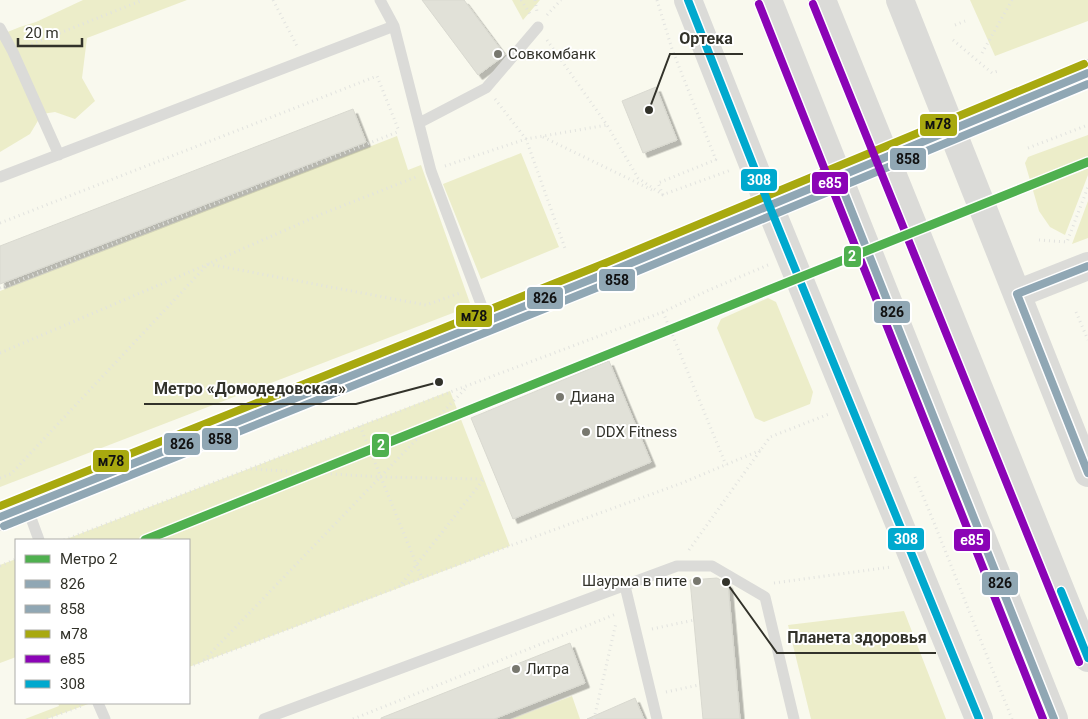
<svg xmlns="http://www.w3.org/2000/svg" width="1088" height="719" font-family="Roboto,sans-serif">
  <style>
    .green { fill: #ecedc9 }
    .building { fill: #e1e1d8; stroke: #d9d9d0; filter: url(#shadow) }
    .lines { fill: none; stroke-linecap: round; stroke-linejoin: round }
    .path { stroke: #e2e3df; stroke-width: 3; stroke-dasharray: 1 4; stroke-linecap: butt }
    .lane { stroke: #dbdbd8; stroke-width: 11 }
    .secondary { stroke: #dbdbd8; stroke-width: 28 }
    .primary { stroke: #dbdbd8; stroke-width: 28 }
    .bus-1-casing { stroke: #fff; stroke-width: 11 }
    .bus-2-casing { stroke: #fff; stroke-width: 11 }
    .bus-3-casing { stroke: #fff; stroke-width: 11 }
    .bus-4-casing { stroke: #fff; stroke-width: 11 }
    .bus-5-casing { stroke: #fff; stroke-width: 11 }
    .bus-1 { stroke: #90a7b4; stroke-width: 8 }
    .bus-2 { stroke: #90a7b4; stroke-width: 8 }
    .bus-3 { stroke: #a8a90f; stroke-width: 8 }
    .bus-4 { stroke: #8b04b6; stroke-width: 8 }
    .bus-5 { stroke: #00a9ce; stroke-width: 8 }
    .metro-1-casing { stroke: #fff; stroke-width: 12 }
    .metro-1 { stroke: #4fb04f; stroke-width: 9 }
    .poi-dot { fill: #78786f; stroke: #fff; stroke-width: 2 }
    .labels { text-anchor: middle; stroke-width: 4; stroke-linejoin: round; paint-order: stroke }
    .poi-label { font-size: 15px; fill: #32322a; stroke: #fff; text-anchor: start }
    .leader { fill: none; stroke: #32322a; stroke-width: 2 }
    .callout-dot { fill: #32322a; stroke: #fff; stroke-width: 2 }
    .callout-label { font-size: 16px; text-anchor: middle; font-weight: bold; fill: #32322a; stroke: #fff; stroke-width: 4; stroke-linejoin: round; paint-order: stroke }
    .line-badge { stroke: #fff; stroke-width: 2 }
    .badge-label { font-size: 14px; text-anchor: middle; font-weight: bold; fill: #fff }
    .pale-badge-label { font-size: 14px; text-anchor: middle; font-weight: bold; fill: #111 }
  </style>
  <defs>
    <filter id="shadow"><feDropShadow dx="4.5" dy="4.5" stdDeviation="0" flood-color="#0004"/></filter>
  </defs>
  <rect width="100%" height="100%" fill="#f9f9ee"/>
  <!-- green -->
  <path class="green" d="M83 0H187L87 38 82 78 95 101 75 119 55 112 42 114 30 134 0 152V35L20 27 36 22Z
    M512 0H540L523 20Z
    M970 0H1088V21L995 56Z
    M1088 135V175L1065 235 1050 227 1039 211 1025 163 1028 157 1036 154Z
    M397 136 408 170 421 165 471 306 0 487V291Z
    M521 153 559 247 481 279 443 184Z
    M1088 201V238L1072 244Z
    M768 298 776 302 813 392 810 404 764 422 755 418 717 328 721 319Z
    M450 391 510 546 189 667V540H64Z
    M16 559V657L0 663V565Z
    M904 611 946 719H811L788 625Z
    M572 696 580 719H512Z
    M58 703H91L47 719H25L59 706Z"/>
  <!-- building -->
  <path class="building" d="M422 0H464L505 55 478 75Z
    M656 87 677 140 643 153 622 101Z
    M353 109 366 142 0 284V246Z
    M609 361 651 462 513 519 471 418Z
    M717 578 728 584 740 719H703L690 580Z
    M570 643 585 683 494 719H381V718Z
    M635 698 644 719H587Z"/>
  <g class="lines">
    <!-- path -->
    <path class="path" d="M273 0 297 46
      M521 0 530 14
      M535 0 537 12
      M657 0 672 49 716 160
      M547 15 561 0
      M955 25 965 21
      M547 40 607 125 638 178 663 195
      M953 40 992 73 998 71
      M27 46 143 0
      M982 53 1012 0
      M495 99 526 139 566 251
      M543 137 654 191
      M1028 148 1088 125
      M445 166 526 139 607 125
      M662 195 731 170
      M663 195 658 183 720 158
      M0 223 377 76 399 131
      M1039 240 1067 242 1088 187
      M0 288 400 131
      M663 312 726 465
      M1076 312 1088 340
      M0 353 208 264 324 213 416 177
      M360 426 422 578
      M251 469 381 477 484 479 399 587
      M915 477 933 520 1012 719
      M0 478 11 474 208 264 426 305 460 293
      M64 540 360 426 663 312 709 290 768 265
      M689 550 770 437 829 414
      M0 566 16 559
      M774 583 891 567
      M652 629 694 620
      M204 660 467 387
      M189 667 422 578 682 483 761 450
      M666 692 699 685
      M47 719 84 705
      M353 719 616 614
      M594 719 616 623"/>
    <!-- lane -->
    <path class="lane" d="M380 0 394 26
      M0 28 13 52 59 155
      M419 123 486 88 538 27
      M0 177 394 26 431 171 487 320
      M27 507 39 540
      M625 586 657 719
      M98 703 105 719
      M264 719 677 566H712L765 597 794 719"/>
    <!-- secondary -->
    <path class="secondary" d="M688 0 769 205 979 719
      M900 0 1088 473
      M1017 294 1088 266
      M0 517 612 271 1088 73"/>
    <!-- primary -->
    <path class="primary" d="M768 0 1054 719
      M822 0 1088 658"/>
    <defs>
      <path id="bus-1" d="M838 177 1054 719
        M1088 266 1017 294 1088 473
        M0 517 612 271 1088 73"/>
      <path id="bus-2" d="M4 526 616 280 1088 84"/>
      <path id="bus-3" d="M0 506 608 262 1084 64"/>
      <path id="bus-4" d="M759 4 1043 719
        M813 4 1079 662"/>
      <path id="bus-5" d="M688 0 769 205 979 719
        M1061 591 1088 658"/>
    </defs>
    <!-- bus-1 casing -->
    <use href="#bus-1" class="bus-1-casing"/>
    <!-- bus-2 casing -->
    <use href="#bus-2" class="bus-2-casing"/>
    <!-- bus-3 casing -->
    <use href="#bus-3" class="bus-3-casing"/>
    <!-- bus-4 casing -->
    <use href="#bus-4" class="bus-4-casing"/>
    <!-- bus-5 casing -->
    <use href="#bus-5" class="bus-5-casing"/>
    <!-- bus-1 -->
    <use href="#bus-1" class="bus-1"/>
    <!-- bus-2 -->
    <use href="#bus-2" class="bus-2"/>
    <!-- bus-3 -->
    <use href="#bus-3" class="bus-3"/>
    <!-- bus-4 -->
    <use href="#bus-4" class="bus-4"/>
    <!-- bus-5 -->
    <use href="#bus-5" class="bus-5"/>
    <defs>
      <path id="metro-1" d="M145 540 1088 162"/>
    </defs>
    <!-- metro-1 casing -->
    <use href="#metro-1" class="metro-1-casing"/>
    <!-- metro-1 -->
    <use href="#metro-1" class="metro-1"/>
  </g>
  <!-- markers -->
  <g class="poi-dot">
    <circle cx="498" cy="54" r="5"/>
    <circle cx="560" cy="397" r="5"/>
    <circle cx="586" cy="432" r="5"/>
    <circle cx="697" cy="581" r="5"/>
    <circle cx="516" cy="669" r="5"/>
  </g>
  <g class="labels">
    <!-- poi labels -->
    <g class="poi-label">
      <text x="508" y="59">Совкомбанк</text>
      <text x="570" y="402">Диана</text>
      <text x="596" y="437">DDX Fitness</text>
      <text x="687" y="586" text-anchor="end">Шаурма в пите</text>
      <text x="526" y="674">Литра</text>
    </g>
  </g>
  <!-- callouts -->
  <path class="leader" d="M649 110L670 54H743M439 382L356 404H144M726 582L777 653H936"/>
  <g class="callout-dot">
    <circle cx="649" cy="110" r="5"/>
    <circle cx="439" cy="382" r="5"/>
    <circle cx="726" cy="582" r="5"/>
  </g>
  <g class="callout-label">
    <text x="706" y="44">Ортека</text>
    <text x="250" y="394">Метро «Домодедовская»</text>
    <text x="857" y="643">Планета здоровья</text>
  </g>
  <g class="line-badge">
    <rect x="919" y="113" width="39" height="24" rx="5" fill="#a8a90f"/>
    <rect x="889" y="147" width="38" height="24" rx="5" fill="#90a7b4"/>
    <rect x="740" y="168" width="38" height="24" rx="5" fill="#00a9ce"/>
    <rect x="811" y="171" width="38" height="24" rx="5" fill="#8b04b6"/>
    <rect x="843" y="245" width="19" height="23" rx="5" fill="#4fb04f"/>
    <rect x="598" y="268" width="38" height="24" rx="5" fill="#90a7b4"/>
    <rect x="526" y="286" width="38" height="24" rx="5" fill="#90a7b4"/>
    <rect x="873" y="300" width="38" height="24" rx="5" fill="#90a7b4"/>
    <rect x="455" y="304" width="38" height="24" rx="5" fill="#a8a90f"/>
    <rect x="201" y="427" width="38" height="24" rx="5" fill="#90a7b4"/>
    <rect x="163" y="432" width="38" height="24" rx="5" fill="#90a7b4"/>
    <rect x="371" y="433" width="19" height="25" rx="5" fill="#4fb04f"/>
    <rect x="92" y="449" width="38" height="24" rx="5" fill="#a8a90f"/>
    <rect x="887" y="527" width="38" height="24" rx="5" fill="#00a9ce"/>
    <rect x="953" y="528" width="38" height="24" rx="5" fill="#8b04b6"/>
    <rect x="981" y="571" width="38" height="25" rx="5" fill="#90a7b4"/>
  </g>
  <g class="badge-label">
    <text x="759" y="185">308</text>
    <text x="830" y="188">е85</text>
    <text x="852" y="261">2</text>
    <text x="381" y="450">2</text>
    <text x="906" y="544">308</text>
    <text x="972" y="545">е85</text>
  </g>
  <g class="pale-badge-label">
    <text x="938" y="129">м78</text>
    <text x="908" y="164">858</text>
    <text x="617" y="285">858</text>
    <text x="545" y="303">826</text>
    <text x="892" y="317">826</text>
    <text x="474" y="321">м78</text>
    <text x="220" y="444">858</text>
    <text x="182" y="449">826</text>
    <text x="111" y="466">м78</text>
    <text x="1000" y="588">826</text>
  </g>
  <!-- legend -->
  <rect x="15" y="539" width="175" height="165" fill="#ffffff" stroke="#adadaa"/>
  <rect x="25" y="555" width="25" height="8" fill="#4fb04f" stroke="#adadaa"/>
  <text x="60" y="564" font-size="15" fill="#32322a">Метро 2</text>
  <rect x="25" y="580" width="25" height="8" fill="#90a7b4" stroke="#adadaa"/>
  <text x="60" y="589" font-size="15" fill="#32322a">826</text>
  <rect x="25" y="605" width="25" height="8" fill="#90a7b4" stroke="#adadaa"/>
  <text x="60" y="614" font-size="15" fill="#32322a">858</text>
  <rect x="25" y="630" width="25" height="8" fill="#a8a90f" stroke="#adadaa"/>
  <text x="60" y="639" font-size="15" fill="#32322a">м78</text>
  <rect x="25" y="655" width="25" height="8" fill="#8b04b6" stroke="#adadaa"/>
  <text x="60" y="664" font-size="15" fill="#32322a">е85</text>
  <rect x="25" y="680" width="25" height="8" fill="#00a9ce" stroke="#adadaa"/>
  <text x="60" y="689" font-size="15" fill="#32322a">308</text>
  <!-- scale -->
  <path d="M18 38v8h64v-8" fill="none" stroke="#32322a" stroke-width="2.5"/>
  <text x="25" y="38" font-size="15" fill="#32322a" stroke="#ffffff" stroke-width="4" paint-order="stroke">20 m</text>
</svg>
